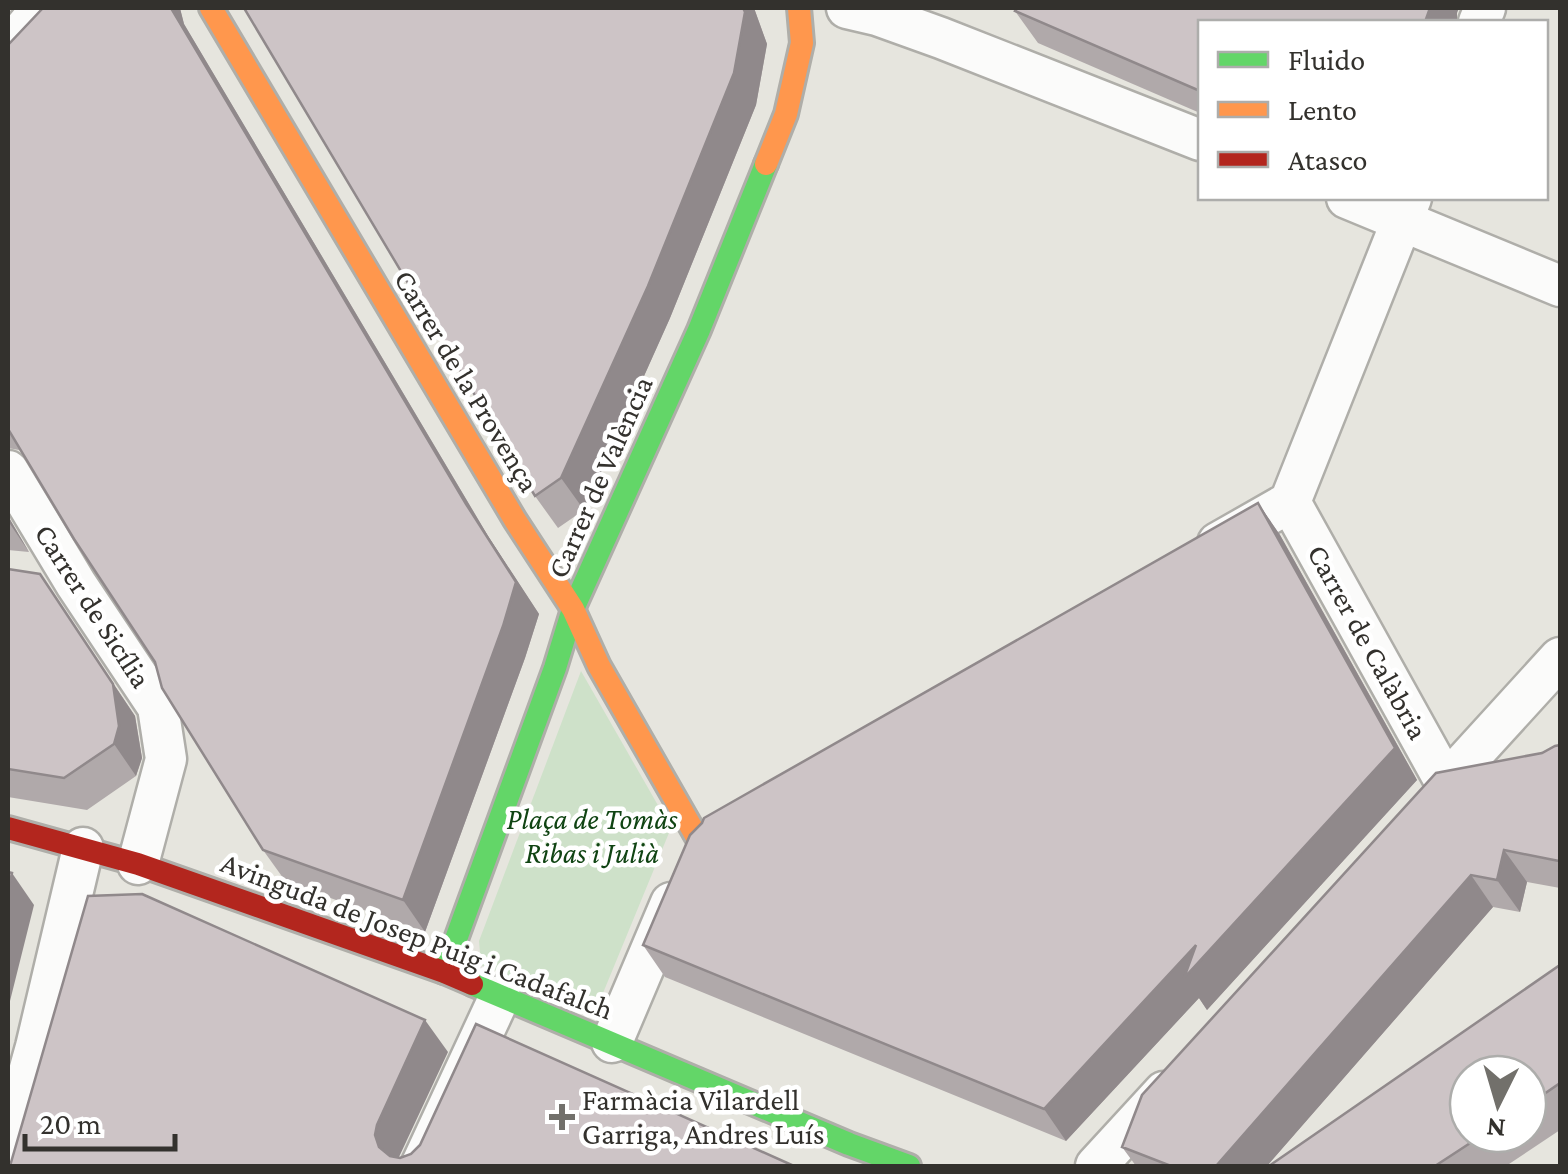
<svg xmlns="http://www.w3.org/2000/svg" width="1568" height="1174" font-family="'Crimson Pro',serif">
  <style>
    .green { fill: #cee1c9 }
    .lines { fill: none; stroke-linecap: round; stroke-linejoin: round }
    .street-casing { stroke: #afaea9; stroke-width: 45 }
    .fast-casing { stroke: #afaea9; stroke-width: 28 }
    .slow-casing { stroke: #afaea9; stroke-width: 28 }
    .jam-casing { stroke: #afaea9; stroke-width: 28 }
    .street { stroke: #fbfbfa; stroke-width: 40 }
    .fast { stroke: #63d668; stroke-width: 22 }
    .slow { stroke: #ff974d; stroke-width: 22 }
    .jam { stroke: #b3261e; stroke-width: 22 }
    .wall { fill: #b0a9aa; fill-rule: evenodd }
    .shaded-wall { fill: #90898b }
    .building { fill: #cdc4c6; stroke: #90898b; stroke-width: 2.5 }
    .poi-dot { fill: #72706b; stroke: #fff; stroke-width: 4 }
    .labels { text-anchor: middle; stroke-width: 9; stroke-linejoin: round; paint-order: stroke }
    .street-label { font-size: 30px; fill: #33312d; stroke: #fff }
    .park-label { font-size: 30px; font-style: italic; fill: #104413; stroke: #fff }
    .poi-label { font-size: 30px; fill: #33312d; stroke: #fff; text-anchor: start }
  </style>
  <rect width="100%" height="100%" fill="#e6e5de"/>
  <!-- green -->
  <path class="green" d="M581 671 671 828 596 1010 481 965 479 941Z"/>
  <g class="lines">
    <defs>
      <path id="street" d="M847 8 877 15 941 38 1200 140
        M1479 22 1485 8
        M8 49 42 8
        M1347 198 1560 286
        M8 471 76 584 158 707 166 759 138 864
        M1290 502 1446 783 1560 658
        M1290 502 1411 198
        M1218 543 1290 502
        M612 1042 671 903
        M8 1147 36 1047 83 848
        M421 1166 500 996
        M1096 1166 1164 1092"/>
      <path id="fast" d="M444 972 555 668 573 609 699 330 766 164
        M472 984 849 1144 909 1166"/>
      <path id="slow" d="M211 8 515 520 573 609 599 666 698 839
        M766 164 786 114 802 43 799 8"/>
      <path id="jam" d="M8 828 138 864 444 972 472 984"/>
    </defs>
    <!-- street casing -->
    <use href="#street" class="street-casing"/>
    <!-- fast casing -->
    <use href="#fast" class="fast-casing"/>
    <!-- slow casing -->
    <use href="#slow" class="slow-casing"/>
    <!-- jam casing -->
    <use href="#jam" class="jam-casing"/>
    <!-- street -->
    <use href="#street" class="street"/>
    <!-- fast -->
    <use href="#fast" class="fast"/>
    <!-- slow -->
    <use href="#slow" class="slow"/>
    <!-- jam -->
    <use href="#jam" class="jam"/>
  </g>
  <!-- wall -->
  <path class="wall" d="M244 8H754L767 44 756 105 670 318 584 510 558 528 535 496Z
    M180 9 184 24 488 536 539 614 525 658 425 932 286 882 263 850 155 662 21 452 19 450 8 448V45Z
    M1015 11 1457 13V22H1200V113L1038 43Z
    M1258 503 1280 535 1417 780 1207 1010 1199 998 1066 1141 665 977 643 945Z
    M8 516 29 552 8 550Z
    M8 569 40 574 135 716 142 758 136 776 87 810 8 797Z
    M1560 745V888L1527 882 1520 912 1493 907 1267 1166H1136L1122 1147 1542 753Z
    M1560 965V1130L1506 1166H1269ZM1528 1074V1134H1468Z"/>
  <!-- shaded-wall -->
  <path class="shaded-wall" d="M171 8H180L184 24 488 536 539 614 525 658 425 932 403 900 466 504Z
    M743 8H754L767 44 756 105 670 318 584 510 561 478Z
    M1430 8H1459L1457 13V22H1425Z
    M1258 503 1280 535 1417 780 1207 1010 1199 998 1066 1141 1044 1109Z
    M8 516 29 552 8 521Z
    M40 574 135 716 142 758 136 776 114 744Z
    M1504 850 1527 882 1520 912 1497 880Z
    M12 873 34 905 8 1009V890Z
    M1471 875 1493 907 1267 1166H1216Z
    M425 1020 448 1052 399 1157 397 1166 379 1147 375 1135 377 1125Z"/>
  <!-- building -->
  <path class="building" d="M43 8H171L466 504 516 582 503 626 403 900 263 850 162 688 155 662 74 539 8 429V45Z
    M244 8H743L745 12 734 73 648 286 561 478 535 496Z
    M1017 8H1430L1425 22H1200V91L1015 11Z
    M1258 503 1395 748 1184 978 1196 945 1044 1109 643 945 690 835 702 823 704 818Z
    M8 569 40 574 113 684 119 726 114 744 64 778 8 769Z
    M1560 745V857L1559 861 1504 850 1497 880 1471 875 1216 1166H1171L1122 1147 1142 1095 1436 773 1542 753 1555 746Z
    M8 872 12 873 8 890Z
    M142 894 425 1020 377 1125 375 1135 379 1147 390 1156 400 1158 411 1154 420 1145 476 1024 794 1166H10L88 896Z
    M1560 965V1083L1528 1105V1074H1468V1134H1484L1435 1166H1269Z"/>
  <!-- markers -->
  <path class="poi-dot" d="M557 1102h10v10h10v10h-10v10h-10v-10h-10v-10h10z"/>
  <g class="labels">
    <!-- street labels -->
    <g class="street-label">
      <text transform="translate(467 381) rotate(59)" y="10">Carrer de la Provença</text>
      <text transform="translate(600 477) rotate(-66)" y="10">Carrer de València</text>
      <text transform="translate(93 606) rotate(57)" y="10">Carrer de Sicília</text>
      <text transform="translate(1368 642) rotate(61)" y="10">Carrer de Calàbria</text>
      <text transform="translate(417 936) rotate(21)" y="10">Avinguda de Josep Puig i Cadafalch</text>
    </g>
    <!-- park labels -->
    <g class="park-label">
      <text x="592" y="829">Plaça de Tomàs<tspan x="592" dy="34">Ribas i Julià</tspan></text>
    </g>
    <!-- poi labels -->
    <g class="poi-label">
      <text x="582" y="1110">Farmàcia Vilardell<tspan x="582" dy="34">Garriga, Andres Luís</tspan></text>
    </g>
  </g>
  <!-- border -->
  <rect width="1568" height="1174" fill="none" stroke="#33312d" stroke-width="20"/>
  <!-- legend -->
  <rect x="1198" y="20" width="350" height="180" fill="#ffffff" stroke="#adadab" stroke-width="2.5"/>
  <rect x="1218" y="52" width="50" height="15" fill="#63d668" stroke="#adadab" stroke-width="2.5"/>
  <text x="1288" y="70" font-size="30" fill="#33312d">Fluido</text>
  <rect x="1218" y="102" width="50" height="15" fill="#ff974d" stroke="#adadab" stroke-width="2.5"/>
  <text x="1288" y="120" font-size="30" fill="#33312d">Lento</text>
  <rect x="1218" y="152" width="50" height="15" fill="#b3261e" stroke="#adadab" stroke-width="2.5"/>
  <text x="1288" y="170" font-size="30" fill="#33312d">Atasco</text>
  <!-- north arrow -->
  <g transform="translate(1498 1104) rotate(185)"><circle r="48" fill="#ffffff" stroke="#adadab" stroke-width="2.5"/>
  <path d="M0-8L18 38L0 25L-18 38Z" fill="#72706b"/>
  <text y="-15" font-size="28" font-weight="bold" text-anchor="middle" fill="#33312d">N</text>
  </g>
  <!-- scale -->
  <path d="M25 1134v15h150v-15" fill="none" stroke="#33312d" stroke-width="5"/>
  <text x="40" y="1134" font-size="30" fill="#33312d" stroke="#ffffff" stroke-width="8" paint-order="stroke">20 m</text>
</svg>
